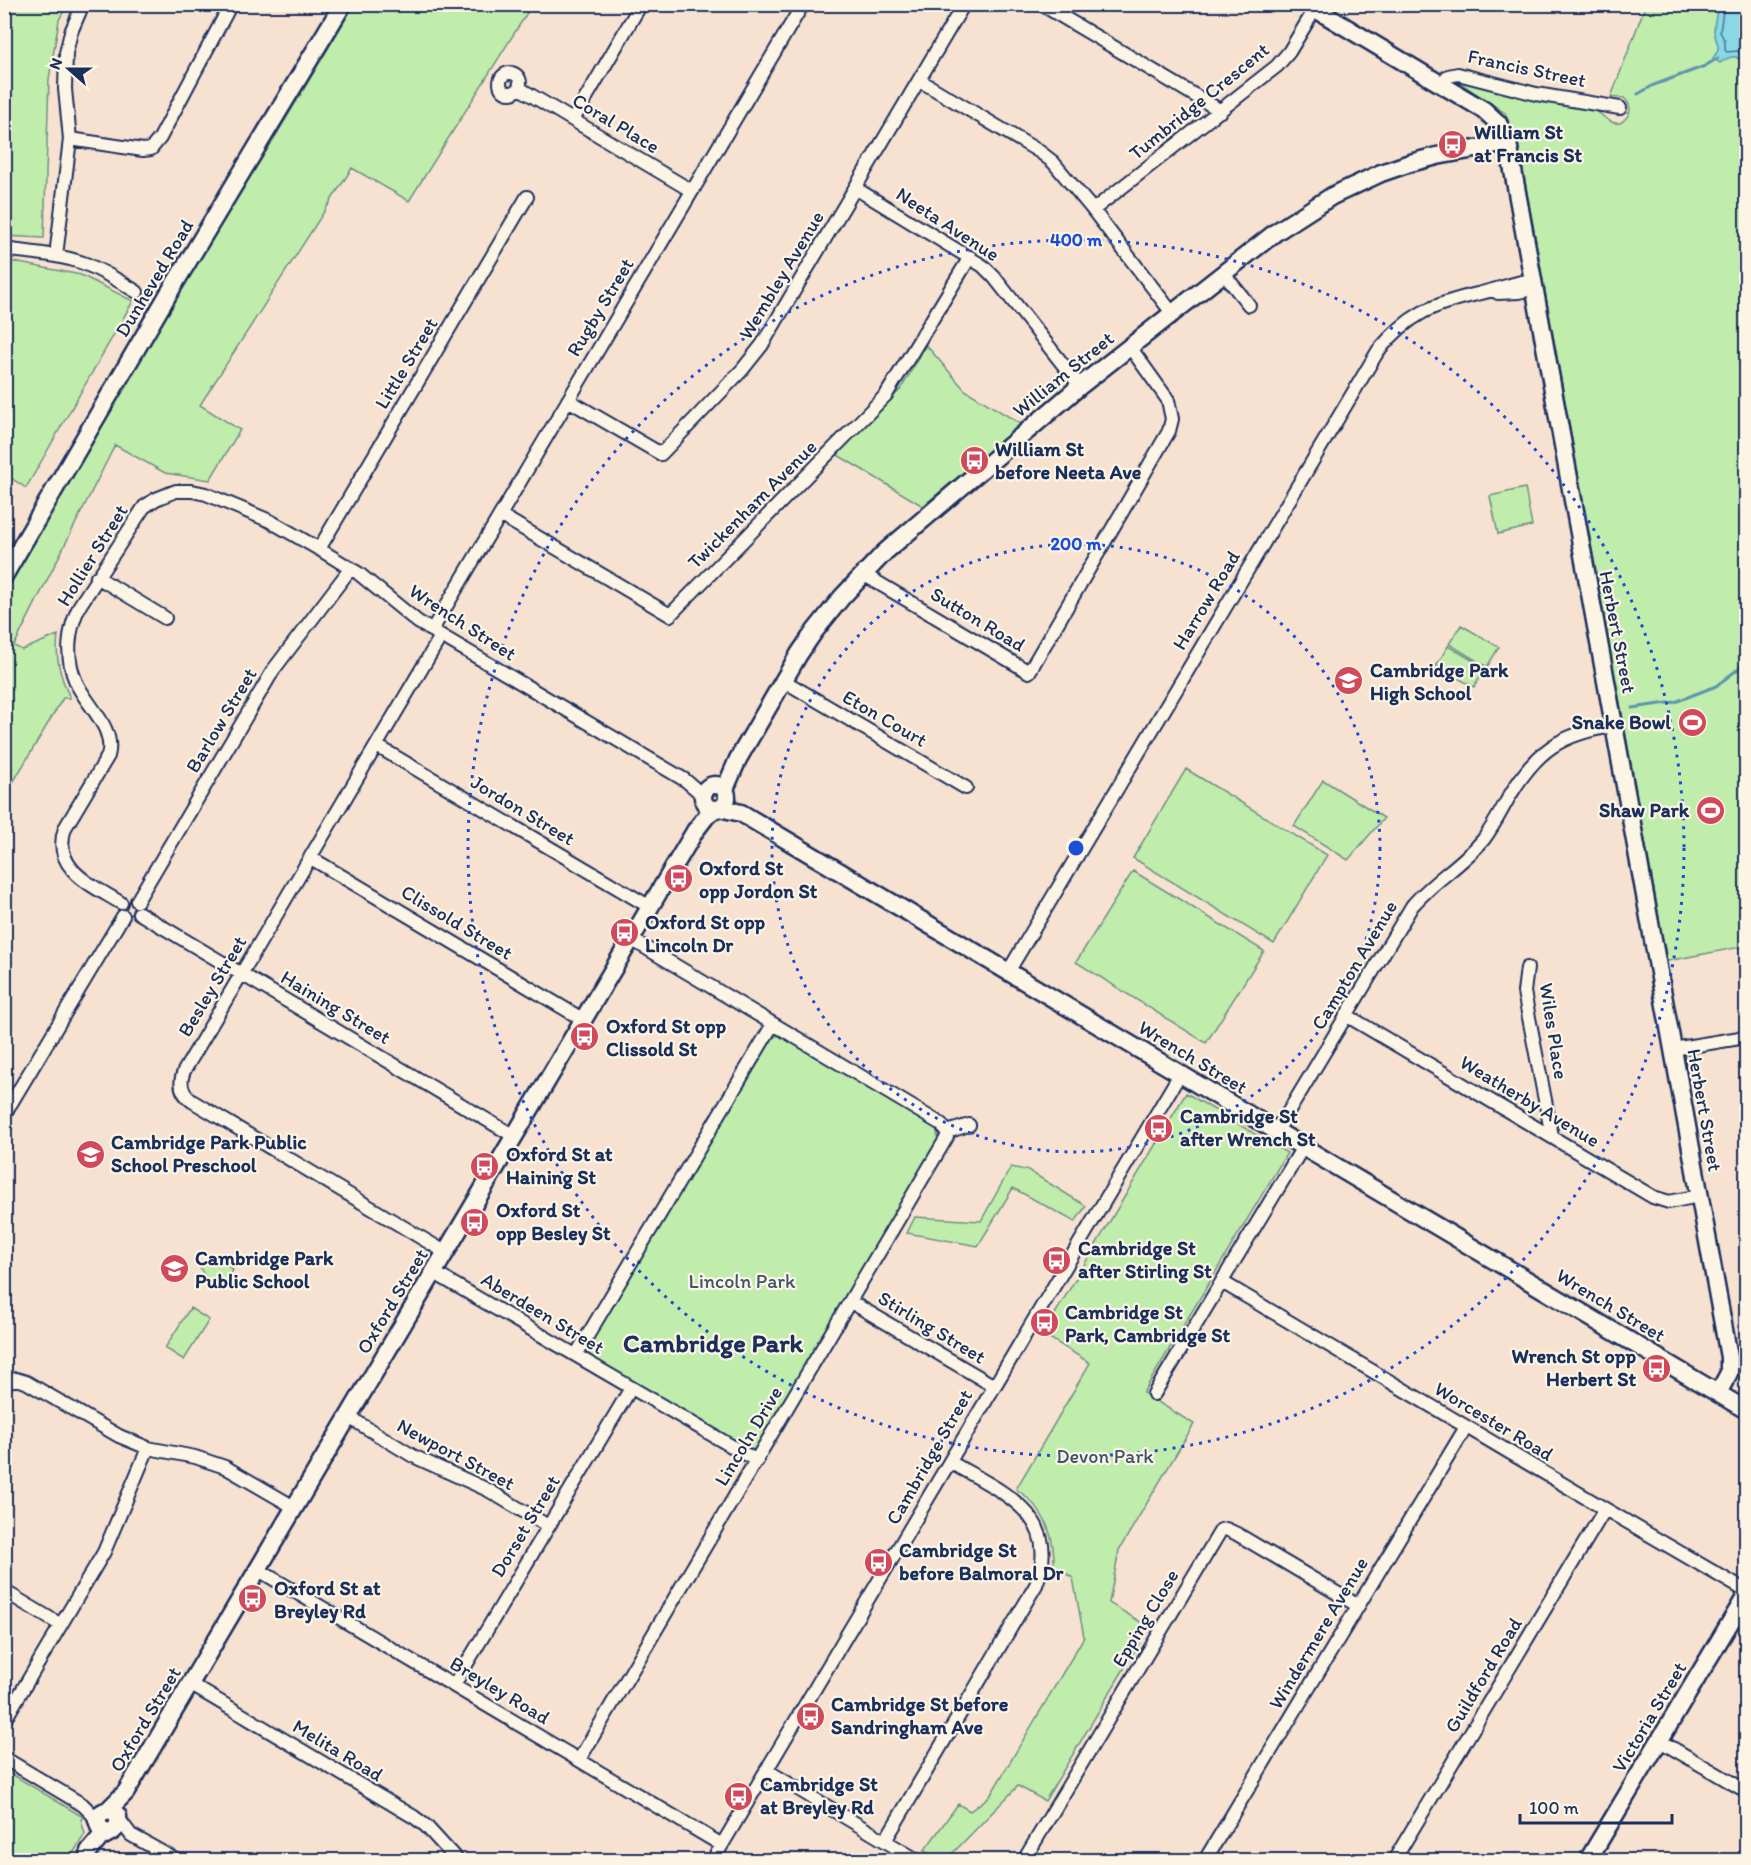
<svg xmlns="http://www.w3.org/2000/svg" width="1751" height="1865" font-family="Itim,sans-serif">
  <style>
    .green { fill: #c0edab; stroke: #6e8e84; stroke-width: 1.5 }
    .water { fill: #89d9e4; stroke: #5d95ae; stroke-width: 1.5 }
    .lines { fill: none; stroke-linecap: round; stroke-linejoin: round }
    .shore { stroke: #477394; stroke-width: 1.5 }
    .stream { stroke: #5d95ae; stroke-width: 3 }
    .street-casing { stroke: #1b2f5e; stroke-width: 16 }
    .secondary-casing { stroke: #1b2f5e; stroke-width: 21 }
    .street { stroke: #fcf5e5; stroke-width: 12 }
    .secondary { stroke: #fcf5e5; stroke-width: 16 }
    .ring { fill: none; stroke: #1d4ed8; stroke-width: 3; stroke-dasharray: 3 6 }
    .labels { text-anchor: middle; stroke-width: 4.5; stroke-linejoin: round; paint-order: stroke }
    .street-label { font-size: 20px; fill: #1b2f5e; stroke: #fcf5e5 }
    .poi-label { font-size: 20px; font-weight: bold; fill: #1b2f5e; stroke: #fcf5e5; text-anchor: start }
    .park-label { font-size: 20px; fill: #3c556d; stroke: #fcf5e5 }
    .district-label { font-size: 26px; font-weight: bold; fill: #1b2f5e; stroke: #fcf5e5 }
    .centre { fill: #1d4ed8; stroke: #fcf5e5; stroke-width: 3 }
    .ring-label { font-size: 18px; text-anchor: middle; font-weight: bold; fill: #1d4ed8; stroke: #fcf5e5; stroke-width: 4.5; stroke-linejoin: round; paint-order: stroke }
  </style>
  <rect width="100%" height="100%" fill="#f7e2d1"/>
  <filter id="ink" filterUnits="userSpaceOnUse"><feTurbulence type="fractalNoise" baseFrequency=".0167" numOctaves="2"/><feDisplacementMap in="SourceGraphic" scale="12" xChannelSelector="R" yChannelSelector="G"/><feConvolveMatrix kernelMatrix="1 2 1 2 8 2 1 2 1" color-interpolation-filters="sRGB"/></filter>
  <g filter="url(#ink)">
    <!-- green -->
    <path class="green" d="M4 5H67L59 20 49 79 44 238 5 236Z
      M354 5H532L409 201 352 168 200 405 240 430 210 480 165 473 115 445 14 646 22 650 58 635C55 658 60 676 70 698H63L5 796V593L156 329 275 137Z
      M1644 5H1746V946L1667 961 1518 143 1505 113 1456 80 1457 79C1485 88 1513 96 1542 101 1557 104 1573 104 1588 107 1601 110 1606 125 1620 123 1630 117 1634 107 1624 98L1611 97 1644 9Z
      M4 260 81 275 133 301 26 488 5 474Z
      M926 345 965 390 1021 424 923 506 836 454 901 389Z
      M1525 488 1532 526 1498 534 1490 496Z
      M1461 625 1499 647 1487 667 1449 644Z
      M1448 646 1486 668 1474 687 1436 666Z
      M1186 769 1327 855 1274 944 1133 858Z
      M1323 780 1384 818 1348 860 1294 826Z
      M1133 871 1264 951 1206 1043 1076 962Z
      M780 1035 933 1126 937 1130 938 1141 757 1448 752 1452 594 1359C589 1355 587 1352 589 1345L771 1039 776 1036Z
      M1186 1093 1287 1153 1143 1393 1194 1424 1119 1550 1109 1603 1149 1627 1045 1801 1018 1786 946 1860H941L924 1851 958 1804 970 1811 990 1796 1084 1637 1073 1578 1054 1566C1055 1534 1043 1507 1016 1489L1090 1363 1043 1334Z
      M1011 1167 1025 1170 1026 1169 1086 1206 1075 1222 1013 1188 978 1246 907 1233 915 1217 981 1221Z
      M215 1257 233 1270 225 1286C211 1285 205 1279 200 1267L202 1263Z
      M190 1308 209 1320 184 1360 165 1348Z
      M5 1770 83 1817 81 1820 85 1834 69 1860H5Z"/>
    <!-- water -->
    <path class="water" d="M1718 5H1746V69C1739 56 1735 52 1720 63L1713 58C1724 44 1714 43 1714 30 1714 22 1717 13 1718 5Z"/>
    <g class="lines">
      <!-- shore -->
      <path class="shore" d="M1724 4 1720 32 1725 41V50L1727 52 1737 51 1746 56"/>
      <!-- stream -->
      <path class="stream" d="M1638 94 1654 85 1705 66 1718 58
        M1632 708 1675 702 1716 686 1746 663"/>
      <defs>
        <path id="street" d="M1041 4 1221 111
          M500 83a10 10 0 1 1 20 0a10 10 0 1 1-20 0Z
          M919 80 1040 152 1053 162 1093 210 1173 314
          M1442 84 1448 76 1458 74 1536 94 1620 108
          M519 88 692 191
          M573 120 641 4
          M70 139 143 150 151 149 160 138 231 4
          M855 188 983 266 994 277 1080 386
          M1093 210 1277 66 1289 52 1315 9
          M4 249C31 253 58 254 83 263 102 270 119 281 137 292
          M56 256 70 139 65 89 66 53 71 32 83 4
          M1224 274 1249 305
          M1498 293 1519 292 1533 289
          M568 400 661 454 742 370 762 345 964 4
          M500 515 670 615 886 395 970 257
          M319 549 527 197
          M863 574 1029 672 1169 431 1172 419 1168 400 1130 347
          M97 577 165 618
          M432 630 803 4
          M441 636 184 1071C179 1083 181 1093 192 1101L445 1252
          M784 681 966 788
          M377 746 650 907
          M311 858 582 1019
          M137 901 274 669 351 568
          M121 903C92 885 51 869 65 828L108 756C116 728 86 705 76 682 65 657 68 629 80 605L144 507 156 499 176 491H192L206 494 270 521 319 549 358 573 418 622 685 780 698 791 703 799
          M139 913 514 1136
          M1527 968 1524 992 1552 1136
          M1008 972 1378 351C1409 314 1431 305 1477 294 1496 290 1513 283 1532 280
          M1346 1015 1653 1197 1669 1202 1699 1196
          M1673 1049 1746 1037
          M4 1115 123 916
          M1277 1131 1412 906C1433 881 1462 865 1483 840 1493 827 1501 811 1509 797 1536 751 1561 733 1614 726
          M947 1132 969 1125
          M433 1272 757 1461
          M1222 1282 1605 1509 1746 1591
          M851 1302 994 1386
          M576 1355 773 1024
          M4 1383 16 1379 26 1382 119 1436 148 1448 195 1457 225 1467 294 1507
          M1154 1394 1303 1147
          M347 1416 413 1456 488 1490 548 1526
          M257 1569 722 1845
          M4 1591 61 1625
          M190 1684 414 1817 426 1826 457 1860
          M454 1685 631 1388
          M4 1721 104 1552 148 1448
          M1660 1741 1746 1791
          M4 1758 83 1805 93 1815 98 1824
          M579 1760 947 1137V1132L941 1124 631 939
          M766 1770 917 1860
          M119 1819 131 1835 176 1860
          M885 1841 1036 1585C1064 1514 999 1491 950 1462
          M713 1860 1180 1074
          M1024 1860 1221 1530 1226 1529 1237 1534 1357 1605
          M1205 1860 1466 1427
          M1394 1860 1605 1509"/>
        <path id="secondary" d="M1307 4 1484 110 1498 123 1508 143 1729 1357V1373L1718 1393
          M4 576 169 293 343 4
          M703 797a12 12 0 1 1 24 0a12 12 0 1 1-24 0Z
          M725 789 738 759 799 654 814 632 842 597 885 552 1080 386 1276 232 1332 196 1381 173 1410 163 1437 156 1508 143
          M720 808 741 813 1746 1410
          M108 1810 126 1792 695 831 708 814 716 809
          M89 1851 100 1838 113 1831 118 1826V1816C113 1809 106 1809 100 1814L97 1820 100 1829 109 1832
          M1588 1860 1746 1596"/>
      </defs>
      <!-- street casing -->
      <use href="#street" class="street-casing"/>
      <!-- secondary casing -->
      <use href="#secondary" class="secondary-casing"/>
      <!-- street -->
      <use href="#street" class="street"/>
      <!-- secondary -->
      <use href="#secondary" class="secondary"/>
    </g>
  </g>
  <!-- distance rings -->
  <g class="ring">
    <circle cx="1076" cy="848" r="304"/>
    <circle cx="1076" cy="848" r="608"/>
  </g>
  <!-- icons -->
  <defs>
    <symbol id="bus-disc" viewBox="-11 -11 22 22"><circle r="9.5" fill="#d1495b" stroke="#fcf5e5"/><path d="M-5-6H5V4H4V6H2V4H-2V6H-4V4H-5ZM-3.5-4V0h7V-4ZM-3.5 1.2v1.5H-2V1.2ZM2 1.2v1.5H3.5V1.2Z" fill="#fff"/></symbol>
    <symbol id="school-disc" viewBox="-11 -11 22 22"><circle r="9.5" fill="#d1495b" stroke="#fcf5e5"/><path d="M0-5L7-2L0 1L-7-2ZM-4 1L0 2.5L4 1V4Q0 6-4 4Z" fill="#fff"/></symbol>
    <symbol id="stadium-disc" viewBox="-11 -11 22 22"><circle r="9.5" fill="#d1495b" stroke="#fcf5e5"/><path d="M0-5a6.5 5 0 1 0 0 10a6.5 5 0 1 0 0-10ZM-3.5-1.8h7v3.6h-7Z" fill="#fff"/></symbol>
  </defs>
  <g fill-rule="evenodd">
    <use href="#bus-disc" x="1436" y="128" width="33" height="33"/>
    <use href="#bus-disc" x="958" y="444" width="33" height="33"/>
    <use href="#school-disc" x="1332" y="664" width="33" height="33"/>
    <use href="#stadium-disc" x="1676" y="706" width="33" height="33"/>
    <use href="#stadium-disc" x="1694" y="794" width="33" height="33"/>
    <use href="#bus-disc" x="662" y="862" width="33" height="33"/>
    <use href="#bus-disc" x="608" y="916" width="33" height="33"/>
    <use href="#bus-disc" x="568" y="1020" width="33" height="33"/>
    <use href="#bus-disc" x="1142" y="1112" width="33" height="33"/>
    <use href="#school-disc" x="74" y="1138" width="33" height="33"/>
    <use href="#bus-disc" x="468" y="1150" width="33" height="33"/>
    <use href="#bus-disc" x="458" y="1206" width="33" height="33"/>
    <use href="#bus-disc" x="1040" y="1244" width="33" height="33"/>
    <use href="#school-disc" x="158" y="1252" width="33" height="33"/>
    <use href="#bus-disc" x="1028" y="1306" width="33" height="33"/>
    <use href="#bus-disc" x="1640" y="1352" width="33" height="33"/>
    <use href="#bus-disc" x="862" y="1546" width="33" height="33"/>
    <use href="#bus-disc" x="236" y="1582" width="33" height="33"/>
    <use href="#bus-disc" x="794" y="1700" width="33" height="33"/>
    <use href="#bus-disc" x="722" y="1780" width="33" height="33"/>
  </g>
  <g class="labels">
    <!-- street labels -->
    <g class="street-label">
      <text transform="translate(1527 68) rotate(12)" y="7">Francis Street</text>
      <text transform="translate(1199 101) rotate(-39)" y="7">Tumbridge Crescent</text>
      <text transform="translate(616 123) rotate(31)" y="7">Coral Place</text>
      <text transform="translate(948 224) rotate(33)" y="7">Neeta Avenue</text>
      <text transform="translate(781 275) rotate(-59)" y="7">Wembley Avenue</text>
      <text transform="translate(154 278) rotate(-59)" y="7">Dunheved Road</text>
      <text transform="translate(600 307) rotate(-59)" y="7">Rugby Street</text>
      <text transform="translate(406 363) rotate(-59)" y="7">Little Street</text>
      <text transform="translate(1063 374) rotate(-39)" y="7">William Street</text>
      <text transform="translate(752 504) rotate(-45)" y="7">Twickenham Avenue</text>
      <text transform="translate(92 555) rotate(-58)" y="7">Hollier Street</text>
      <text transform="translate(1206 600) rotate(-59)" y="7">Harrow Road</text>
      <text transform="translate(978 619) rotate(31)" y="7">Sutton Road</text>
      <text transform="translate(463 622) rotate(33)" y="7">Wrench Street</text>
      <text transform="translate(1618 632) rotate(79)" y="7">Herbert Street</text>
      <text transform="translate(885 718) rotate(30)" y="7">Eton Court</text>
      <text transform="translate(221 720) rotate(-59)" y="7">Barlow Street</text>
      <text transform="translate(523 810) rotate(31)" y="7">Jordon Street</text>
      <text transform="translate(457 922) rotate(31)" y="7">Clissold Street</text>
      <text transform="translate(1354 965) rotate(-59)" y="7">Campton Avenue</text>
      <text transform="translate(212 986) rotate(-59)" y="7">Besley Street</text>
      <text transform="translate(336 1007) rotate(31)" y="7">Haining Street</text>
      <text transform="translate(1554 1031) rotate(81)" y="7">Wiles Place</text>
      <text transform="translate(1193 1057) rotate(31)" y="7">Wrench Street</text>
      <text transform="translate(1530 1101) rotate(31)" y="7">Weatherby Avenue</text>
      <text transform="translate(1705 1110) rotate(80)" y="7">Herbert Street</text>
      <text transform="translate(392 1301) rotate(-59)" y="7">Oxford Street</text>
      <text transform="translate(1611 1305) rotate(31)" y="7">Wrench Street</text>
      <text transform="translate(543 1313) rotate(31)" y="7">Aberdeen Street</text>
      <text transform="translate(932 1327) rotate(31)" y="7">Stirling Street</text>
      <text transform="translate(1494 1421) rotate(31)" y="7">Worcester Road</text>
      <text transform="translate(748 1436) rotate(-59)" y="7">Lincoln Drive</text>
      <text transform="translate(456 1454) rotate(28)" y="7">Newport Street</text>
      <text transform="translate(929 1457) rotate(-60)" y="7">Cambridge Street</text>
      <text transform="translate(525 1526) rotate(-59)" y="7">Dorset Street</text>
      <text transform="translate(1145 1618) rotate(-59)" y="7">Epping Close</text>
      <text transform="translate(1318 1633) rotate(-59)" y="7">Windermere Avenue</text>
      <text transform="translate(1483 1675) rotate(-59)" y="7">Guildford Road</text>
      <text transform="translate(500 1690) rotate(31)" y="7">Breyley Road</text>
      <text transform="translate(1649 1717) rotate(-59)" y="7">Victoria Street</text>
      <text transform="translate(145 1719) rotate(-59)" y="7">Oxford Street</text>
      <text transform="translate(338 1750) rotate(31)" y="7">Melita Road</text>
    </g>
    <!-- poi labels -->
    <g class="poi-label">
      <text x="1474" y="139">William St<tspan x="1474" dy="23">at Francis St</tspan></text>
      <text x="995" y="456">William St<tspan x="995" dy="23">before Neeta Ave</tspan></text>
      <text x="1370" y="677">Cambridge Park<tspan x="1370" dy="23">High School</tspan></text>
      <text x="1671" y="729" text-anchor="end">Snake Bowl</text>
      <text x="1689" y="817" text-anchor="end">Shaw Park</text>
      <text x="699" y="875">Oxford St<tspan x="699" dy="23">opp Jordon St</tspan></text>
      <text x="645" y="929">Oxford St opp<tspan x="645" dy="23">Lincoln Dr</tspan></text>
      <text x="606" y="1033">Oxford St opp<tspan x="606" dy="23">Clissold St</tspan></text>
      <text x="1180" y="1123">Cambridge St<tspan x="1180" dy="23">after Wrench St</tspan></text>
      <text x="111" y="1149">Cambridge Park Public<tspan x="111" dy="23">School Preschool</tspan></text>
      <text x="506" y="1161">Oxford St at<tspan x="506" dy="23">Haining St</tspan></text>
      <text x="496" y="1217">Oxford St<tspan x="496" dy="23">opp Besley St</tspan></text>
      <text x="1078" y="1255">Cambridge St<tspan x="1078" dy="23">after Stirling St</tspan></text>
      <text x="195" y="1265">Cambridge Park<tspan x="195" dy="23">Public School</tspan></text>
      <text x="1065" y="1319">Cambridge St<tspan x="1065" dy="23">Park, Cambridge St</tspan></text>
      <text x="1636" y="1363" text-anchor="end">Wrench St opp<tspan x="1636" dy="23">Herbert St</tspan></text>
      <text x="899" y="1557">Cambridge St<tspan x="899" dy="23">before Balmoral Dr</tspan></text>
      <text x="274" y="1595">Oxford St at<tspan x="274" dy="23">Breyley Rd</tspan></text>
      <text x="831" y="1711">Cambridge St before<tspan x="831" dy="23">Sandringham Ave</tspan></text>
      <text x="760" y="1791">Cambridge St<tspan x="760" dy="23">at Breyley Rd</tspan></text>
    </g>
    <!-- park labels -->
    <g class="park-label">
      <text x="742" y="1288">Lincoln Park</text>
      <text x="1105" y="1463">Devon Park</text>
    </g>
    <!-- district labels -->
    <g class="district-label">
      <text x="713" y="1352">Cambridge Park</text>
    </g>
  </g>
  <circle cx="1076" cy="848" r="9" class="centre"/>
  <g class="ring-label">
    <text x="1076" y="246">400 m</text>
    <text x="1076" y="550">200 m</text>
  </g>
  <!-- margin -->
  <rect width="1751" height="1865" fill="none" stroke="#fcf5e5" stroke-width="24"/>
  <rect x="12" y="12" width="1727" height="1841" fill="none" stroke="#1b2f5e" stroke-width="2" filter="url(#ink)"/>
  <!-- north arrow -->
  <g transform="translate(69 69) rotate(291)" stroke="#fcf5e5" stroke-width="4.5" paint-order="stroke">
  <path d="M0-4.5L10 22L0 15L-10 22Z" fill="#1b2f5e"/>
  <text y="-9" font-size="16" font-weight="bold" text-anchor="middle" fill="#1b2f5e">N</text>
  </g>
  <!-- scale -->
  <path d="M1520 1814v9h152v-9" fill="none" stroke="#1b2f5e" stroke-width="3"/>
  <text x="1529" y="1814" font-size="18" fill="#1b2f5e" stroke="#fcf5e5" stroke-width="4.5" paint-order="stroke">100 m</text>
</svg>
